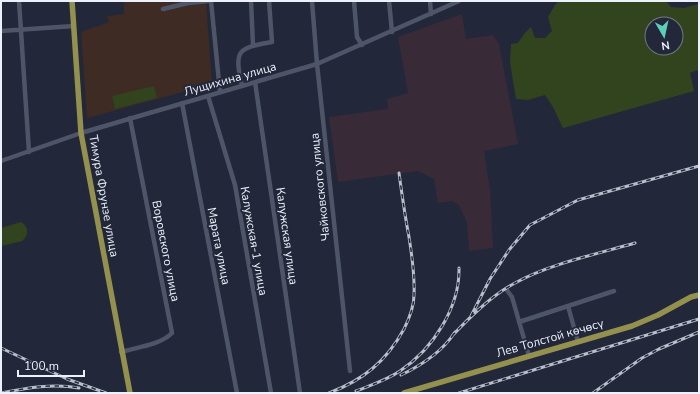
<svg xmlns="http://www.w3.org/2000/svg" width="700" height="394" font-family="'Nunito Sans',sans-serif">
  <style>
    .industrial { fill: #392a37 }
    .education { fill: #3d2b24 }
    .green { fill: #31441d; fill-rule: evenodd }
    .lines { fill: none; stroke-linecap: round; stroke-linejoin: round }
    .minor { stroke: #4e5568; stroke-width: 4.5 }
    .major { stroke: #94904e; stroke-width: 5.5 }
    .rail-casing { stroke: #b9becb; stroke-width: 3 }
    .rail { stroke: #222839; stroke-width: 1.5; stroke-dasharray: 4.5; stroke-linecap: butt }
    .labels { text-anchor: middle; stroke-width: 4; stroke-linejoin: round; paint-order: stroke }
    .street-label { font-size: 12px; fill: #edf1fd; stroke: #222839 }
  </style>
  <rect width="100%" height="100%" fill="#222839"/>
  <!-- industrial -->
  <path class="industrial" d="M462 14 466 39 493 35 499 44 518 144 484 151 490 189 493 248 469 251 467 223 459 205 452 201 438 203 434 179 418 171 338 182 329 117 388 109 387 99 408 93 398 37Z"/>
  <!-- education -->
  <path class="education" d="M124 1H206L212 84 87 118 81 32 109 22 107 16 124 14Z"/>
  <!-- green -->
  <path class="green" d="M559 1H666L671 7 684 8 698 4 699 73 697 70 690 73 694 91 563 128 553 107 545 95 528 100 516 99 510 62 511 44 518 43 524 34 531 27 535 38H545L552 31 548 17 555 5ZM652 24H676V48H652Z
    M154 86 157 98 115 109 112 96Z
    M21 222C29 227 29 235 22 241L1 246V228Z"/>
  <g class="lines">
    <!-- minor -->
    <path class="minor" d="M19 1 29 152
      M211 1 220 92
      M251 1 253 45
      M312 1 317 64 350 371
      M354 1 357 37 362 45
      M389 1 392 32
      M430 1 431 14
      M163 9 188 3 208 1
      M1 31 74 26
      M255 82 300 393
      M242 86C234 50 237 48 272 42L269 1
      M208 96 235 185 271 393
      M182 103 237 393
      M1 161 81 133 317 64 459 1
      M506 289 512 297 529 356
      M568 306 578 342
      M519 322 614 291
      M121 352C138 347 160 345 172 333L130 118"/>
    <!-- major -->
    <path class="major" d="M72 1 81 133 130 393
      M404 393 632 326 658 315 691 297 699 295"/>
    <defs>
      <path id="rail" d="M471 316 490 279 509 250 530 225 578 200 699 166
        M452 336C470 317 491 296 515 283 549 264 597 254 635 243
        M1 348 67 379 106 393
        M401 375C422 365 443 351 455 332
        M356 391C371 385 387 380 400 371 433 349 460 307 459 268
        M1 393C27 388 53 383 79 388
        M329 393C363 380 386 362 404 329 409 319 414 307 414 295 415 275 412 256 409 237 405 216 402 195 399 173
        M459 393 699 319
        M593 393 642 358 659 349 699 332"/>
    </defs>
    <!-- rail casing -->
    <use href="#rail" class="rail-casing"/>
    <!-- rail -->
    <use href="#rail" class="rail"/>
  </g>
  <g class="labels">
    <!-- street labels -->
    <g class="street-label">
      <text transform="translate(230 79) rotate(-16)" y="4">Лущихина улица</text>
      <text transform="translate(320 187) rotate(-96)" y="4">Чайковского улица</text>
      <text transform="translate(104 196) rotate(80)" y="4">Тимура Фрунзе улица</text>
      <text transform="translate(287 236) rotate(82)" y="4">Калужская улица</text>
      <text transform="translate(254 241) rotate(80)" y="4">Калужская-1 улица</text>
      <text transform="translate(219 246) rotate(79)" y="4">Марата улица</text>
      <text transform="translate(166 251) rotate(79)" y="4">Воровского улица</text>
      <text transform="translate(550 338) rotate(-16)" y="4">Лев Толстой көчөсү</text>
    </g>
  </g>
  <!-- border -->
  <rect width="700" height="394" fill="none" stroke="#edf1fd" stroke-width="4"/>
  <!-- north arrow -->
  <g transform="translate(664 36) rotate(171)"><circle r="19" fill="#222839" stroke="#737887"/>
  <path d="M0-3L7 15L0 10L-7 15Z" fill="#5dceb8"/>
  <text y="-6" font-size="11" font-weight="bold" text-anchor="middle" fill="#edf1fd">N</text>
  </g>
  <!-- scale -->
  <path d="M18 370v6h66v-6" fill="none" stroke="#edf1fd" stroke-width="2"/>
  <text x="24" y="370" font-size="12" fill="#edf1fd" stroke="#222839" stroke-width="3" paint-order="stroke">100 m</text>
</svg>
